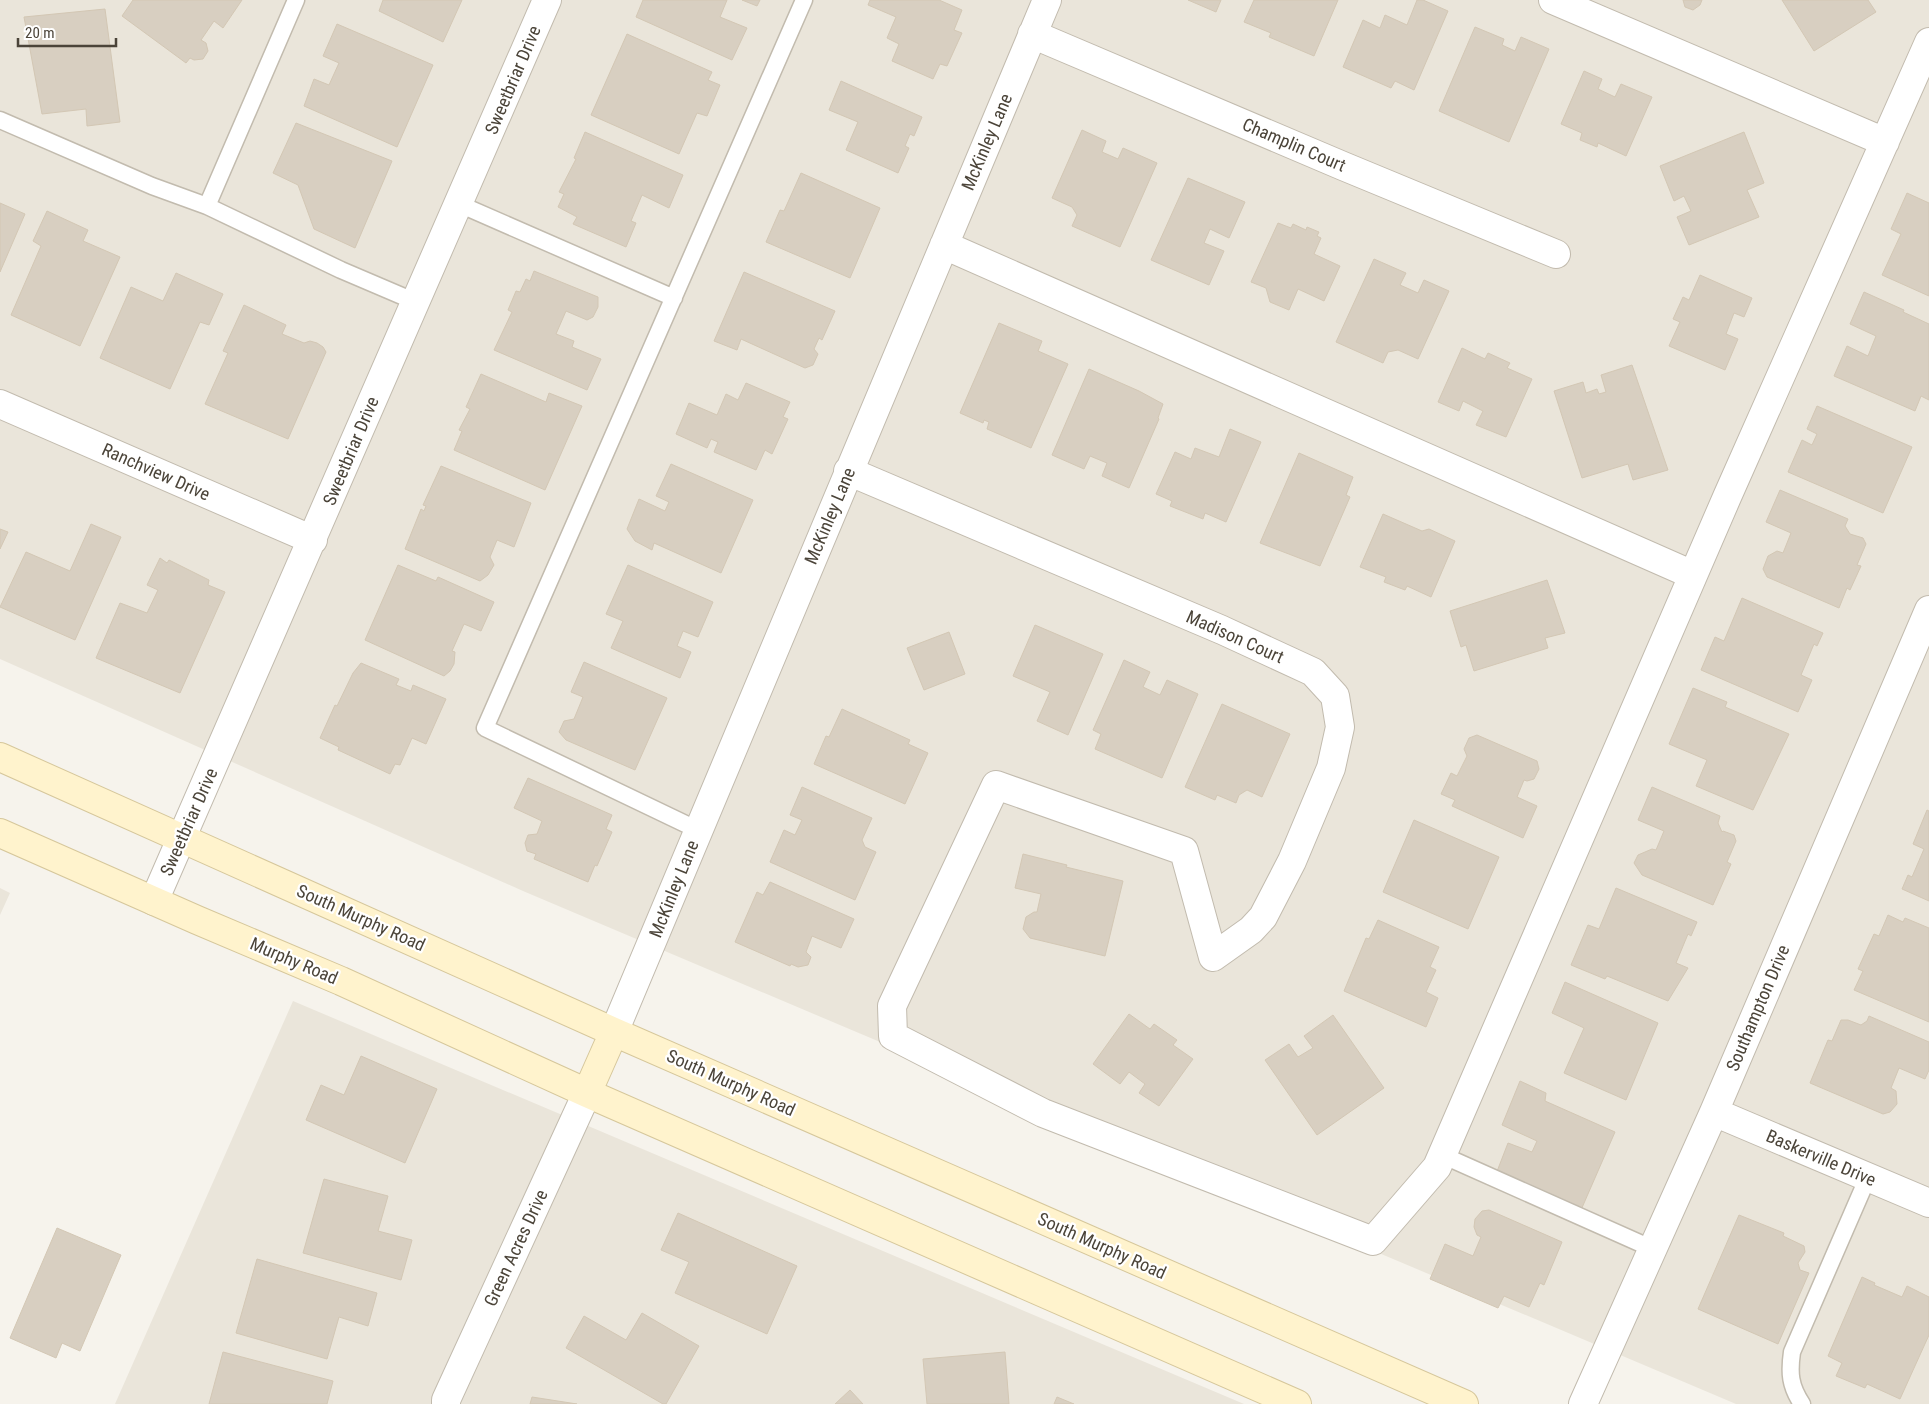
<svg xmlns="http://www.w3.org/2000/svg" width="1929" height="1404" font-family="'Roboto Condensed',sans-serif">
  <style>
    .residential { fill: #eae5da }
    .building { fill: #d8cfc1; stroke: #d3c7b4 }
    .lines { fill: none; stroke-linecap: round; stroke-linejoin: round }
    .service-casing { stroke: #c2bbae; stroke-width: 19 }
    .minor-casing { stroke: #c2bbae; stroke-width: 30 }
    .secondary-casing { stroke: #d6c79b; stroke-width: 30 }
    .service { stroke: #fff; stroke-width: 16 }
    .minor { stroke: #fff; stroke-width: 28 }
    .secondary { stroke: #fff3cd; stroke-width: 28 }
    .labels { text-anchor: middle; stroke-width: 4.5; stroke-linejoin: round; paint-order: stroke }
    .street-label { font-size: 18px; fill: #4b4439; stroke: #fff }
  </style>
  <rect width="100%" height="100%" fill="#f6f3ec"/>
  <!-- residential -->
  <path class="residential" d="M0 0H1929V1404H1736L523 891 0 659Z
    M0 888 10 893 0 915Z
    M293 1001 1244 1404H115Z"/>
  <!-- building -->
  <path class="building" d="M133 0H242L223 28 214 21 201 40 206 43 208 51 203 59 194 60 190 58 186 63 122 16Z
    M383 0H462L443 42 379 11Z
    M643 0H727L720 17 747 28 732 60 636 17Z
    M742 0H760L757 6Z
    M870 0H939L962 10 954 30 962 33 947 66 940 64 933 79 892 61 899 44 887 38 896 17 868 5Z
    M1188 0H1221L1216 12Z
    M1254 0H1338L1314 56 1269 37 1271 33 1244 22Z
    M1417 0H1423L1448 11 1414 90 1395 81 1391 88 1343 67 1363 20 1380 28 1385 15 1407 25Z
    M1683 0H1702L1700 5 1693 10 1685 7Z
    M1782 0H1868L1876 12 1814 51Z
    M105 9 120 122 87 126 86 109 42 114 24 17Z
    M337 24 433 65 397 147 304 106 314 79 329 85 339 63 323 56Z
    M1475 27 1504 39 1502 45 1515 51 1521 37 1549 49 1509 142 1439 111Z
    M627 34 712 72 708 80 720 85 707 116 697 113 679 154 591 115Z
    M1584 71 1602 79 1598 89 1615 97 1621 84 1652 97 1626 156 1598 143 1597 147 1580 140 1582 133 1561 124Z
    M841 81 922 117 914 136 910 134 905 146 909 148 898 173 846 150 858 122 829 110Z
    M296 123 392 161 355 248 314 229 298 185 273 173Z
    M1082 130 1106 141 1102 152 1118 159 1123 148 1157 163 1120 247 1072 226 1077 215 1072 207 1052 198Z
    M585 132 683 175 669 208 642 195 631 221 636 223 626 247 573 224 577 217 558 207 564 194 559 192 576 159 574 158Z
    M1744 132 1764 183 1747 190 1759 217 1689 245 1677 217 1691 211 1684 196 1674 201 1660 166Z
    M801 173 880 208 850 278 766 242 780 210 784 211Z
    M1188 178 1245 202 1229 238 1210 229 1204 243 1224 251 1209 285 1151 260Z
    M1907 193 1929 203V296L1882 275 1901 234 1891 229Z
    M0 203 25 214 0 272Z
    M47 211 88 230 83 241 120 257 80 346 11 315 41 246 33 241Z
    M1278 223 1291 228 1293 224 1306 230 1307 227 1319 232 1317 236 1321 238 1314 254 1340 266 1324 301 1298 289 1289 310 1270 302 1266 288 1251 282Z
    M1374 259 1406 273 1400 285 1418 293 1424 280 1449 291 1418 359 1398 350 1388 352 1383 363 1336 342Z
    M534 271 598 297V307L593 317 587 320 566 311 556 334 574 341 572 347 601 359 587 390 494 350 512 312 508 310 516 291 520 292 526 279 530 281Z
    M744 272 835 311 822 340 819 338 814 349 818 354 813 365 805 368 741 339 737 350 714 341Z
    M176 273 223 294 209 325 200 322 170 389 100 358 131 287 163 301Z
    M1700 275 1752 298 1744 317 1734 313 1726 334 1738 339 1725 370 1669 346 1680 322 1673 319 1683 297 1689 300Z
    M1864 292 1904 310 1903 312 1929 324V400L1921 396 1915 411 1834 376 1847 346 1868 356 1876 336 1850 324Z
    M244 305 286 325 282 334 304 343 310 341 317 343 323 347 326 352 288 439 205 404 228 353 223 351Z
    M999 323 1042 341 1038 351 1068 364 1031 448 987 429 989 422 984 420 983 423 960 413Z
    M1462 348 1485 359 1488 353 1510 363 1507 368 1532 379 1506 437 1476 425 1483 411 1463 401 1459 411 1438 402Z
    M1632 365 1668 470 1633 480 1628 464 1582 478 1554 391 1583 382 1586 393 1597 389 1599 394 1606 392 1601 375Z
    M1089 369 1139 391 1163 404 1158 418 1159 419 1129 488 1102 476 1107 463 1090 456 1084 469 1052 455Z
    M481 374 546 402 549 393 582 406 545 490 454 450 462 431 459 430 470 409 466 407Z
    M746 383 790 402 783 417 788 419 772 454 765 450 756 470 714 452 718 442 711 439 707 448 676 434 689 403 717 415 726 394 738 400Z
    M1817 406 1912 447 1883 513 1788 472 1802 440 1812 445 1817 434 1807 429Z
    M1230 429 1261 442 1226 522 1205 513 1203 519 1170 506 1172 501 1156 494 1175 452 1191 459 1195 448 1219 457Z
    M1299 453 1353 477 1346 495 1350 497 1320 566 1260 543Z
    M671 464 753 500 721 573 654 543 652 550 635 541 627 529 639 499 665 511 669 502 656 496Z
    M441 466 531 503 514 547 497 540 490 557 494 565 488 575 480 581 405 549 421 509 424 511 426 506 423 505Z
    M1780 490 1848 519 1845 526 1850 534 1863 538 1866 544 1857 565 1861 566 1850 590 1847 588 1839 608 1767 577 1763 569 1768 556 1777 551 1783 553 1791 533 1766 522Z
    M1383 514 1422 531 1429 529 1455 541 1431 597 1407 586 1405 590 1384 582 1386 577 1360 567Z
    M91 524 121 537 75 640 0 607 26 552 70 571Z
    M0 529 8 532 0 549Z
    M160 558 167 563 169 560 209 580 208 585 225 592 180 693 96 658 120 603 147 613 158 590 147 585Z
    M398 565 436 581 438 577 494 602 481 631 464 624 452 651 455 652 454 664 450 671 444 676 365 640Z
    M628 565 713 602 698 637 683 631 677 646 691 652 680 678 611 648 623 621 606 614Z
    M1547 580 1565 633 1545 638 1548 648 1474 671 1466 645 1461 647 1450 611Z
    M1742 598 1823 633 1817 646 1814 644 1801 675 1812 680 1798 712 1701 670 1715 637 1724 641Z
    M1035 625 1103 654 1068 735 1037 721 1050 692 1013 676Z
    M949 632 965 674 924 690 907 648Z
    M1124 660 1150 672 1143 687 1160 695 1167 680 1198 694 1162 778 1095 749 1101 734 1093 730Z
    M584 662 667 698 635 770 566 740 559 732 564 721 574 719 583 697 571 692Z
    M361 663 399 679 396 685 411 691 413 685 446 699 426 744 412 738 400 765 395 764 390 774 338 750 339 747 320 738 335 705 337 706 353 673Z
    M1693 688 1727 702 1725 707 1789 734 1753 810 1696 786 1707 760 1669 744Z
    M1222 704 1290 734 1262 797 1247 790 1239 795 1236 803 1217 795 1215 800 1185 787Z
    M842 709 910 740 908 744 928 753 905 804 814 764 826 736 829 737Z
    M1477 735 1537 761 1539 769 1534 779 1527 781 1524 780 1517 797 1537 806 1523 838 1452 806 1455 800 1441 794 1451 773 1457 776 1467 756 1464 749 1469 738Z
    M528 778 612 815 606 829 612 832 597 866 595 865 588 882 534 859 536 854 527 851 525 843 528 835 537 834 542 821 514 808Z
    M802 787 872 818 862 840 865 847 876 852 855 900 770 862 784 830 795 835 802 820 790 815Z
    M1652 787 1720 816 1718 823 1722 832 1723 831 1734 835 1736 841 1727 862 1731 864 1713 905 1642 875 1634 863 1638 855 1652 849 1656 850 1664 831 1638 820Z
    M1927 810 1929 811V901L1902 889 1908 875 1912 877 1924 849 1913 844Z
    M1414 820 1499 857 1468 929 1383 892Z
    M1023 854 1067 865 1066 867 1123 881 1105 956 1030 938 1023 929 1026 917 1034 912H1037L1041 894 1015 888Z
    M770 882 854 919 841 948 812 936 806 952 811 957 808 965 798 967 791 964 790 966 735 942 757 892 763 895Z
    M1616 888 1697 922 1691 936 1688 934 1676 963 1688 968 1668 1001 1607 976 1605 979 1571 965 1588 925 1599 929Z
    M1888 915 1903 922 1905 918 1929 928V1022L1854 990 1863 971 1858 969 1874 934 1879 936Z
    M1378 920 1439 947 1430 967 1436 970 1426 992 1438 998 1426 1027 1344 991 1366 938 1369 939Z
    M1565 982 1658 1023 1626 1100 1564 1073 1584 1028 1552 1013Z
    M1129 1014 1150 1029 1154 1024 1177 1040 1173 1045 1193 1059 1159 1106 1139 1093 1145 1084 1129 1072 1120 1084 1093 1064Z
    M1333 1015 1384 1088 1317 1135 1265 1060 1289 1044 1298 1057 1313 1048 1304 1036Z
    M1869 1016 1929 1042V1070L1925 1079 1899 1068 1891 1088 1896 1091 1897 1104 1890 1112 1883 1114 1810 1083 1828 1040 1832 1041 1841 1020H1848L1861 1025 1867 1021Z
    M361 1056 437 1089 405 1163 306 1120 321 1085 344 1095Z
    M1520 1081 1546 1093 1545 1101 1615 1132 1581 1210 1496 1174 1508 1143 1532 1152 1537 1141 1502 1125Z
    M324 1179 388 1196 378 1231 412 1240 401 1280 303 1253Z
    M1489 1210 1562 1242 1544 1285 1540 1283 1529 1307 1504 1296 1498 1308 1430 1279 1445 1244 1473 1256 1481 1237 1477 1235 1474 1227 1475 1219 1482 1211Z
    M678 1213 797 1266 767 1334 675 1293 689 1262 661 1250Z
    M1739 1215 1784 1233 1783 1236 1804 1246 1805 1252 1798 1263 1800 1270 1809 1273 1778 1344 1698 1309Z
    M57 1228 121 1255 80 1351 62 1343 56 1358 10 1338Z
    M257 1259 377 1293 368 1326 339 1317 327 1359 236 1333Z
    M1862 1277 1875 1283 1874 1285 1902 1297 1907 1286 1929 1297V1335L1900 1399 1867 1384 1865 1388 1836 1376 1842 1363 1828 1356Z
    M642 1313 699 1346 666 1404H663L566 1348 584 1316 626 1340Z
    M223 1352 333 1381 327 1404H209Z
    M1005 1352 1009 1404H927L923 1359Z
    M850 1390 863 1404H835Z
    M532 1397 577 1404H530Z
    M1057 1397 1074 1404H1054Z"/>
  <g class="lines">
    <defs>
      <path id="service" d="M296 0 207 206 341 270 416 302
        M0 120 152 186 207 206
        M459 204 674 298
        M698 830 485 728 804 0
        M1442 1155 1653 1249
        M1802 1404C1790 1386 1789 1373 1792 1352L1868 1177"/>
      <path id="minor" d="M1553 0 1885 142
        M1032 34 1343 166 1556 254
        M944 245 1693 575
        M0 404 313 540
        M848 471 1222 630 1313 672 1335 696 1340 727 1331 768 1292 861 1263 917 1251 930 1213 957 1184 851 996 785 892 1006 893 1036 1043 1113 1373 1241 1437 1167 1727 497 1929 42
        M154 901 547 0
        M614 1032 1047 0
        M1714 1112 1929 1203
        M446 1404V1400L587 1093
        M1583 1404 1714 1112 1929 610"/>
      <path id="secondary" d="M0 757 614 1032 1464 1404
        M0 833 197 920 341 981 587 1093 1297 1404
        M587 1093 614 1032"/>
    </defs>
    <!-- service casing -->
    <use href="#service" class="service-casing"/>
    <!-- minor casing -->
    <use href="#minor" class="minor-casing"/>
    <!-- secondary casing -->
    <use href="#secondary" class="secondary-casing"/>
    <!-- service -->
    <use href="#service" class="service"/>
    <!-- minor -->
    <use href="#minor" class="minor"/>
    <!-- secondary -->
    <use href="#secondary" class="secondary"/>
  </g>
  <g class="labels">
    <!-- street labels -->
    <g class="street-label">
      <text transform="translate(513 80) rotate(-67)" y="6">Sweetbriar Drive</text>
      <text transform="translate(987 142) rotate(-67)" y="6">McKinley Lane</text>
      <text transform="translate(1294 145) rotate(23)" y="6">Champlin Court</text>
      <text transform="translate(351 451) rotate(-67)" y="6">Sweetbriar Drive</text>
      <text transform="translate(156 472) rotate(24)" y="6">Ranchview Drive</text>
      <text transform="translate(830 516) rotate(-67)" y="6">McKinley Lane</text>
      <text transform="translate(1235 637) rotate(24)" y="6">Madison Court</text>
      <text transform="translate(189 822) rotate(-66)" y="6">Sweetbriar Drive</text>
      <text transform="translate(674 889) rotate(-68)" y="6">McKinley Lane</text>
      <text transform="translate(361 918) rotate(24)" y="6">South Murphy Road</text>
      <text transform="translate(294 961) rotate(23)" y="6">Murphy Road</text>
      <text transform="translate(1758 1008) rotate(-67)" y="6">Southampton Drive</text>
      <text transform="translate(731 1083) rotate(24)" y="6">South Murphy Road</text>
      <text transform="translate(1821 1158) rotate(23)" y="6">Baskerville Drive</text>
      <text transform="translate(1102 1246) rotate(24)" y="6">South Murphy Road</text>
      <text transform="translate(516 1248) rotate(-65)" y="6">Green Acres Drive</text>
    </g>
  </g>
  <!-- scale -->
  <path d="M18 38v8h98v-8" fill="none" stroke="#4b4439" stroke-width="2.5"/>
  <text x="25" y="38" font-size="15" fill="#4b4439" stroke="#ffffff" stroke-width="4" paint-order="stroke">20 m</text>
</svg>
